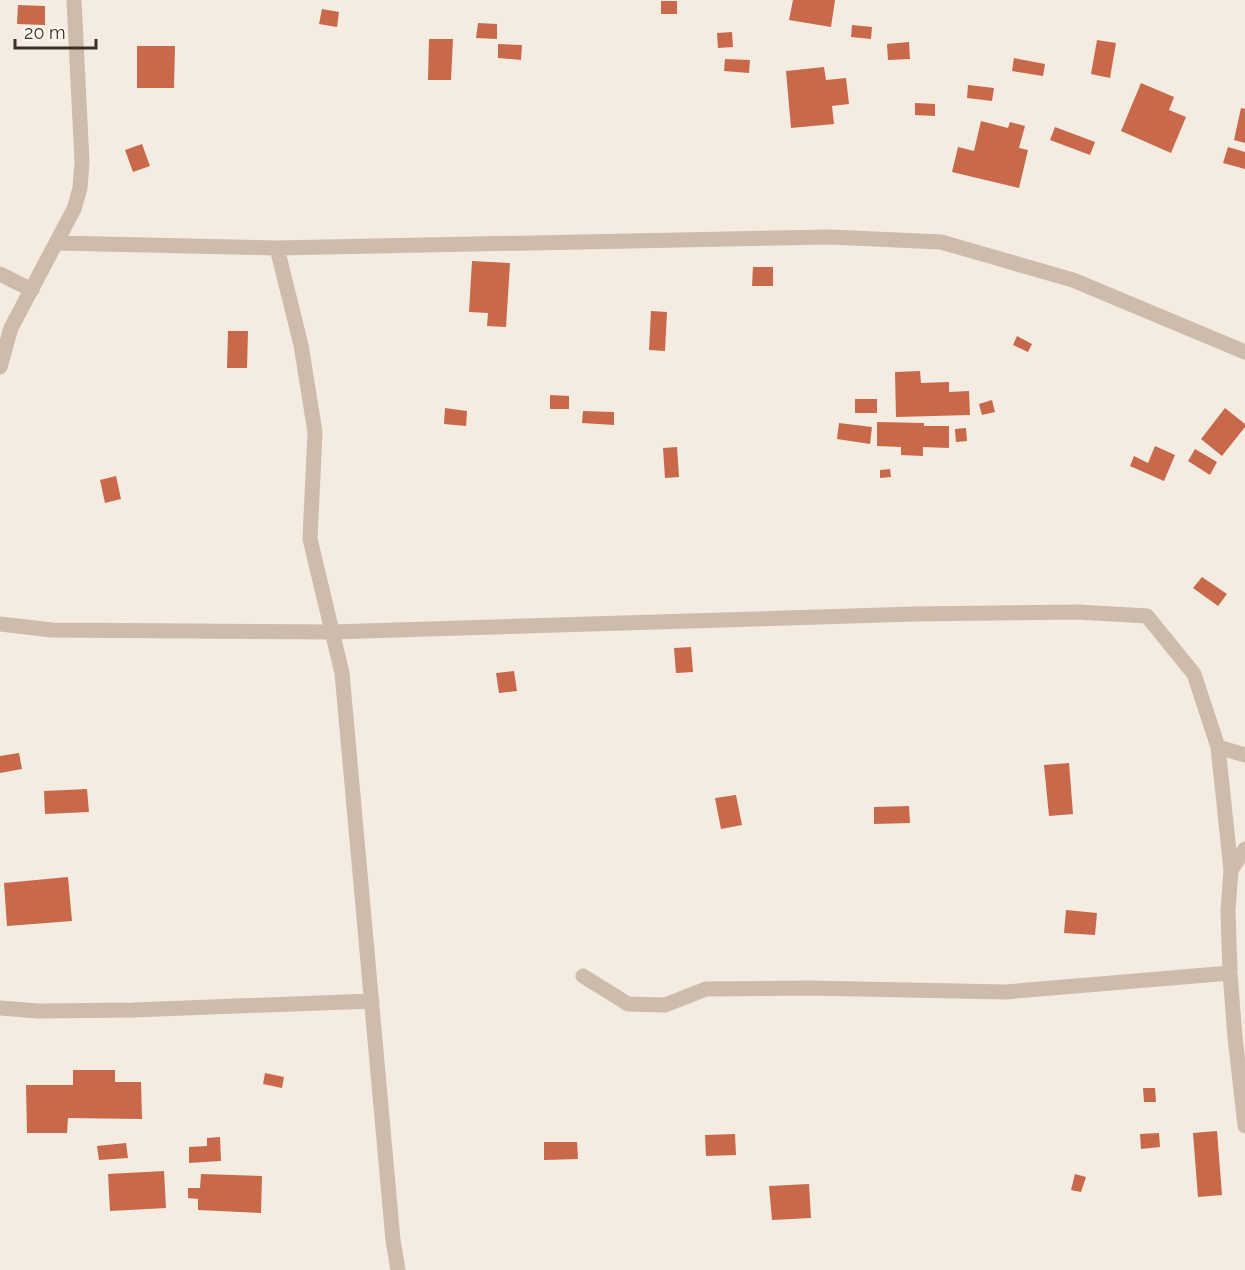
<svg xmlns="http://www.w3.org/2000/svg" width="1245" height="1270" font-family="Raleway,sans-serif">
  <style>
    .building { fill: #c8694b }
    .lines { fill: none; stroke-linecap: round; stroke-linejoin: round }
    .minor { stroke: #cdbbac; stroke-width: 15 }
  </style>
  <rect width="100%" height="100%" fill="#f4ebe1"/>
  <!-- building -->
  <path class="building" d="M793 0H835L831 27 789 20Z
    M661 1H677V14H661Z
    M18 5 45 6V25L17 24Z
    M322 9 339 12 337 27 319 24Z
    M478 23 497 24V39L476 38Z
    M852 25 872 27 871 39 851 37Z
    M732 32 733 47 718 48 717 33Z
    M429 39H453L451 80H428Z
    M1097 40 1116 43 1110 78 1091 74Z
    M909 42 910 59 888 60 887 44Z
    M498 44 522 45 521 60 498 58Z
    M137 46H175L174 88H137Z
    M1014 58 1045 64 1043 76 1012 71Z
    M725 59 750 60 749 73 724 71Z
    M824 67 826 80 846 78 849 104 832 106 834 124 791 128 786 71Z
    M1141 83 1174 97 1169 110 1186 117 1171 153 1121 131Z
    M968 85 994 88 992 101 967 98Z
    M915 103 935 104V116L915 115Z
    M1241 108 1245 109V143L1234 140Z
    M981 121 1008 128 1010 122 1025 126 1019 148 1028 150 1019 188 952 172 958 147 974 151Z
    M1055 127 1095 142 1090 155 1050 140Z
    M142 144 150 166 133 172 125 150Z
    M1228 147 1245 152V169L1223 163Z
    M472 261 510 263 506 327 487 326 488 313 469 312Z
    M753 267H773V286H752Z
    M651 311 667 312 665 351 649 350Z
    M228 331H248L247 368H227Z
    M1017 336 1032 344 1028 352 1013 345Z
    M920 371 921 383 949 382V392L969 391 970 415 896 417 895 372Z
    M550 395 569 396V409H550Z
    M855 399H877V413H855Z
    M992 400 995 412 982 415 979 404Z
    M445 408 467 411 466 426 444 424Z
    M1225 408 1245 424V427L1222 456 1201 439Z
    M583 411 614 412V425L582 423Z
    M877 422 924 423V426H949V448L923 447V456L901 455V447L877 446Z
    M839 423 872 427 870 444 837 439Z
    M966 428 967 441 956 442 955 429Z
    M1155 446 1175 455 1164 481 1130 466 1134 456 1148 463Z
    M677 447 679 477 665 478 663 448Z
    M1195 449 1217 462 1210 475 1188 461Z
    M890 469 891 477 880 478V470Z
    M116 476 121 499 105 503 100 480Z
    M1202 577 1227 594 1218 606 1193 588Z
    M691 647 693 672 676 673 674 648Z
    M514 671 517 691 499 693 496 673Z
    M19 753 22 769 0 773V756Z
    M1069 763 1073 814 1049 816 1044 765Z
    M87 789 89 812 45 814 44 791Z
    M736 795 742 825 721 829 715 798Z
    M909 806 910 823 874 824V807Z
    M68 877 72 921 7 926 4 883Z
    M1066 910 1097 913 1095 935 1064 933Z
    M73 1070H115V1082H141L142 1119 68 1118 67 1133H27L26 1085H73Z
    M265 1073 284 1077 282 1088 263 1084Z
    M1143 1088H1155L1156 1102H1144Z
    M1217 1131 1222 1195 1198 1197 1193 1133Z
    M1159 1133 1160 1147 1141 1149 1140 1134Z
    M735 1134 736 1155 706 1156 705 1135Z
    M220 1137 221 1161 189 1163V1147L207 1146V1138Z
    M544 1142H577L578 1159 544 1160Z
    M126 1143 128 1158 99 1160 97 1146Z
    M164 1171 166 1208 110 1211 108 1174Z
    M201 1174 262 1176 261 1213 198 1210V1199L188 1198V1188H200Z
    M1075 1174 1086 1177 1081 1192 1071 1190Z
    M809 1184 811 1218 772 1220 769 1186Z"/>
  <g class="lines">
    <!-- minor -->
    <path class="minor" d="M57 243 277 248 830 237 941 242 1073 280 1245 352
      M277 248 301 345 315 432 310 539 342 673 393 1240 398 1270
      M0 274 32 290
      M0 367 11 328 74 209 80 188 82 162 74 0
      M0 624 52 630 332 632 915 614 1077 612 1147 616 1194 674 1218 747 1231 870
      M1218 747 1245 755
      M1245 849 1231 870 1228 910 1230 973 1235 1037 1245 1126
      M583 976 628 1004 665 1005 706 989 809 988 1005 992 1230 973
      M0 1008 38 1011 133 1010 372 1001"/>
  </g>
  <!-- scale -->
  <path d="M15 39v9h81v-9" fill="none" stroke="#3b302b" stroke-width="3"/>
  <text x="24" y="39" font-size="18" fill="#3b302b" stroke="#fbf5ee" stroke-width="4.5" paint-order="stroke">20 m</text>
</svg>
